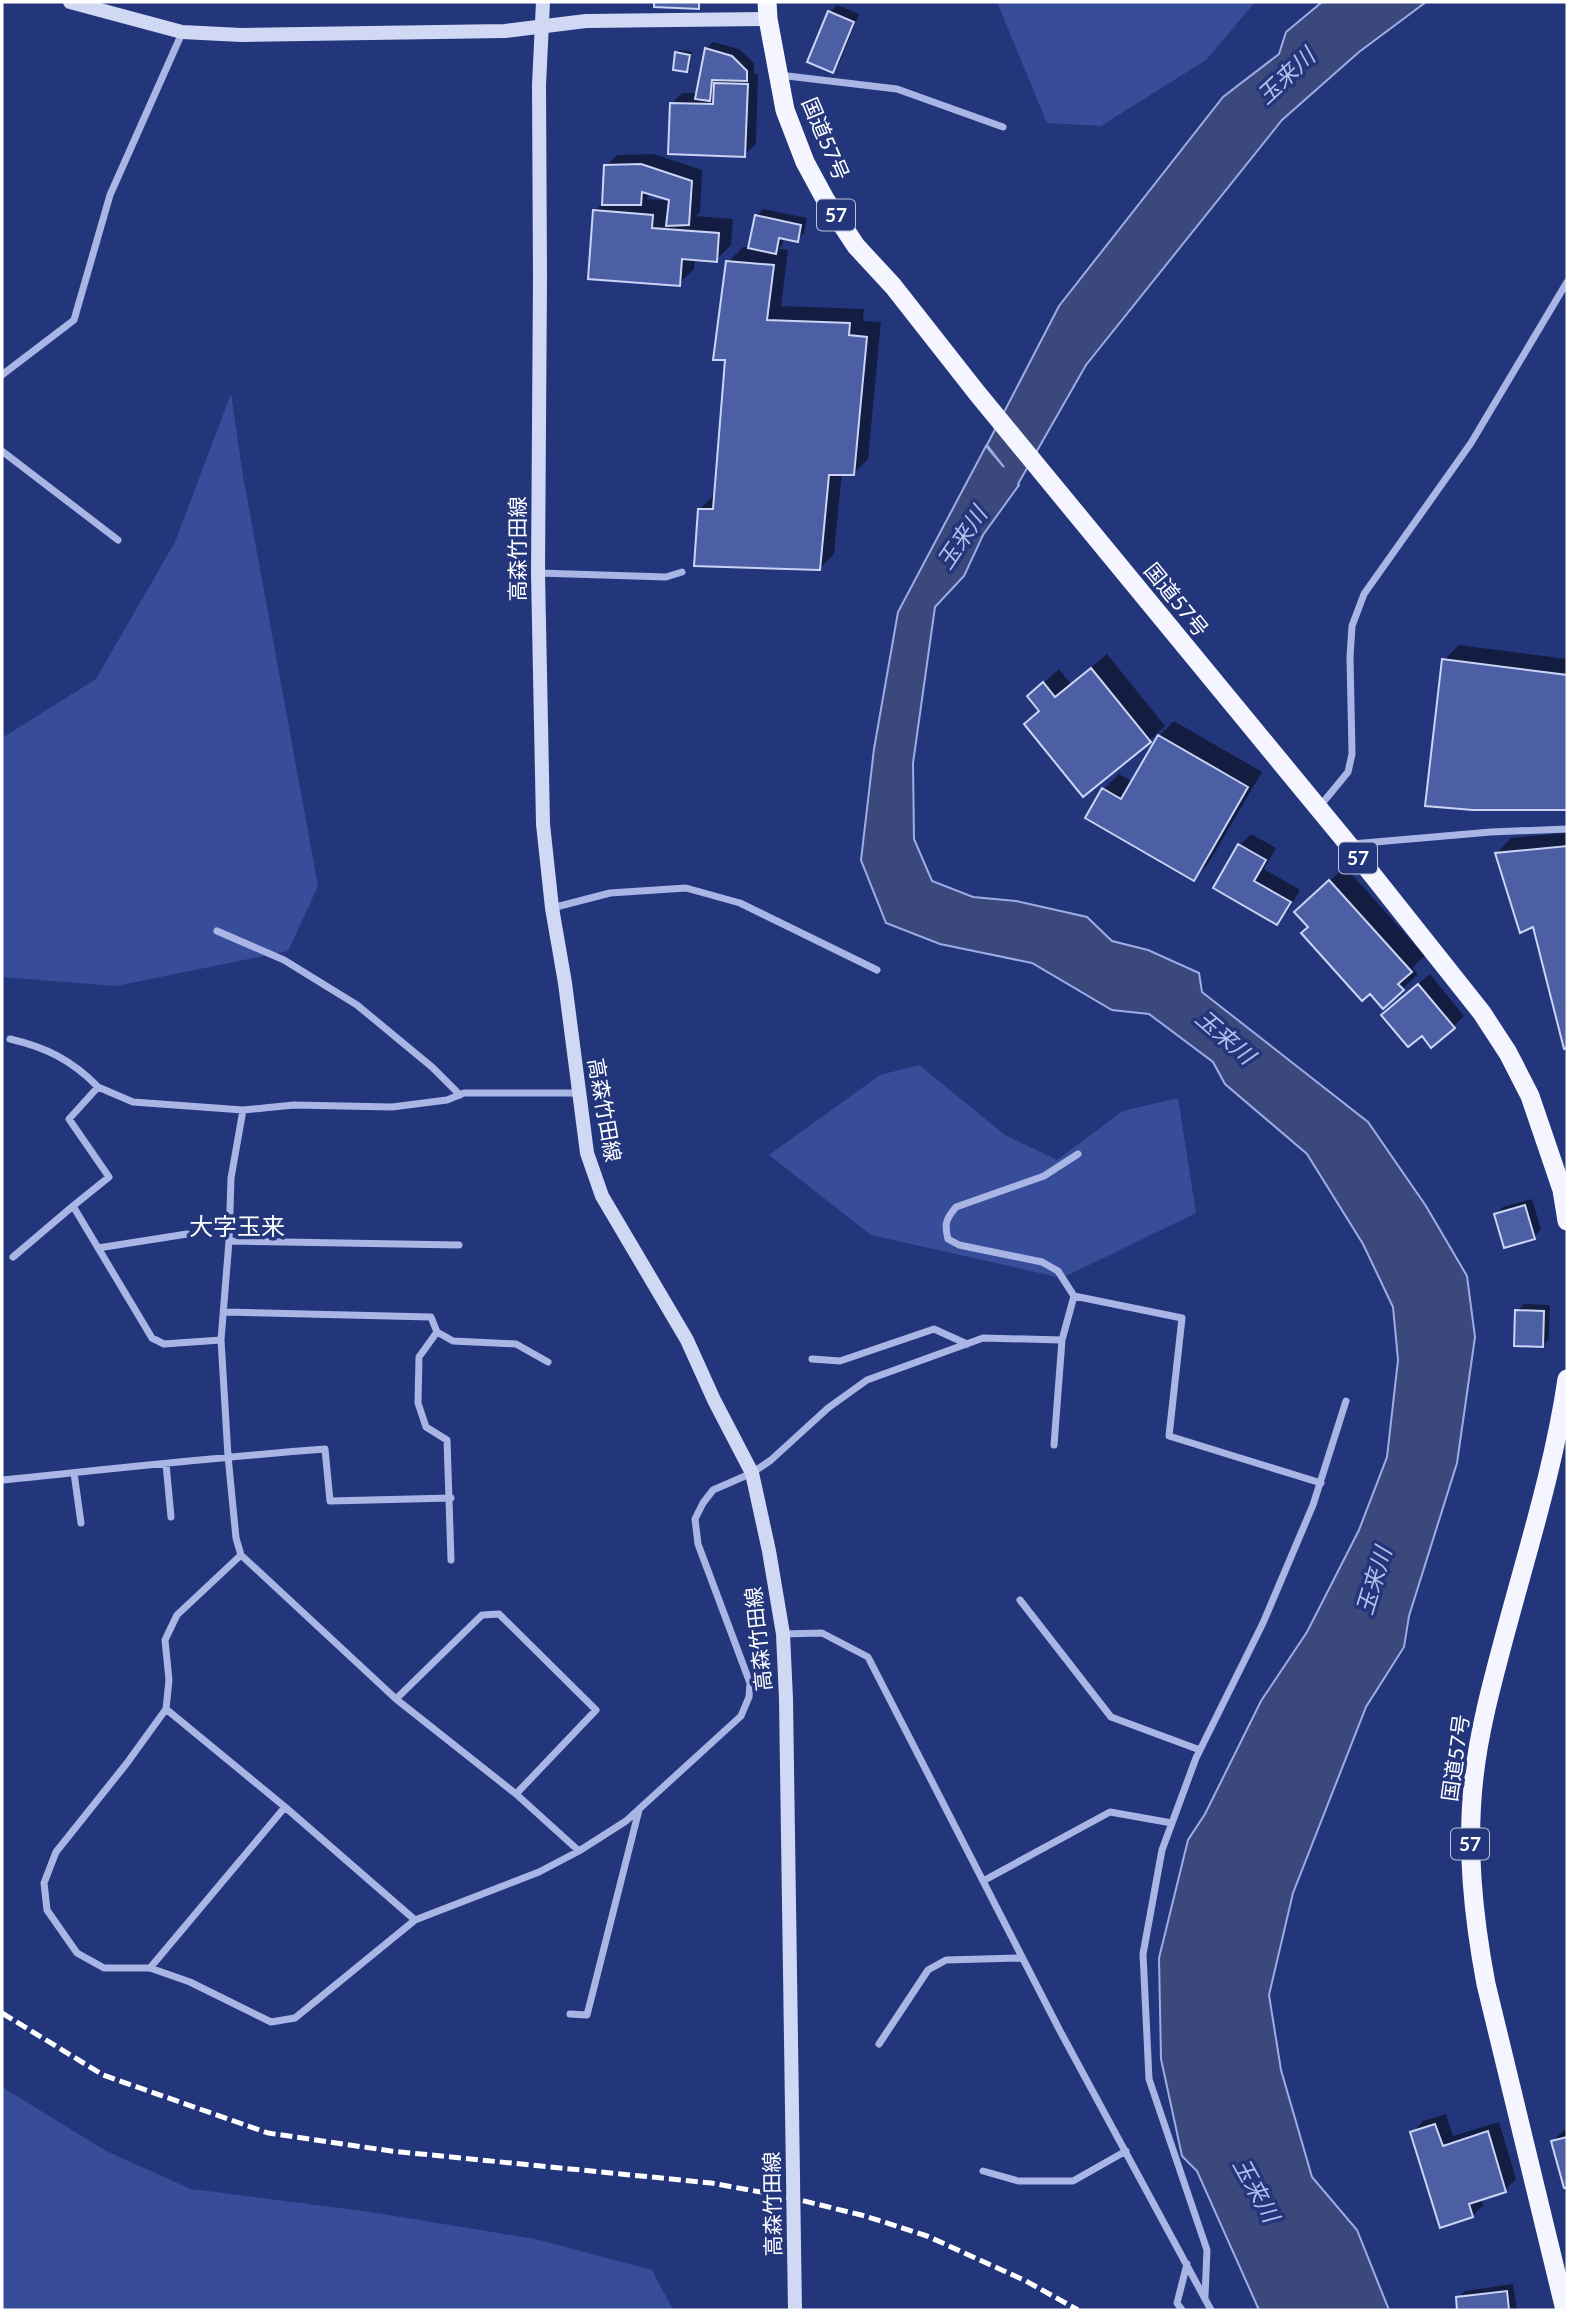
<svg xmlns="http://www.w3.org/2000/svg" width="1569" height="2312" font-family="Lato,'Noto Sans JP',sans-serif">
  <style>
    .green { fill: #384d99 }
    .water { fill: #3b487c; stroke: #9cade6; stroke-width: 2 }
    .shadow { fill: #0007; fill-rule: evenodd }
    .building { fill: #4c5fa4; stroke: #cbd4f4; stroke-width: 2 }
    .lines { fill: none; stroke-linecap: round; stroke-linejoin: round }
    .minor { stroke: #a8b5e5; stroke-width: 7 }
    .secondary { stroke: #d1d8f4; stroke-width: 14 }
    .trunk { stroke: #f4f5fe; stroke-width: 19 }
    .rail { stroke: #fff; stroke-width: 5; stroke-dasharray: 12 5; stroke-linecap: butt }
    .secondary-bridge { stroke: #d1d8f4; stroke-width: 14 }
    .labels { text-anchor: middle; stroke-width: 7; stroke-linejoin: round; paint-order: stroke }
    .shield { fill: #24367b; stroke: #bdc3d7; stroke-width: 2 }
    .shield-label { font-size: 19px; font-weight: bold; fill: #fff }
    .street-label { font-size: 21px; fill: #fff; stroke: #24367b }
    .water-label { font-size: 23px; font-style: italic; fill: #b3c0ed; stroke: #24367b }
    .quarter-label { font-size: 24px; fill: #fff; stroke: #24367b }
  </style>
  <rect width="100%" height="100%" fill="#24367b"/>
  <!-- green -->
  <path class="green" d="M997 2H1255L1206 60 1101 126 1047 123Z
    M231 394 243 476 318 886 288 951 116 986 2 977V738L96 679 175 542Z
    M919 1065 1005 1135 1057 1160 1123 1111 1178 1098 1196 1213 1062 1278 871 1235 769 1155 880 1075Z
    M2 2087 106 2151 191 2189 370 2212 535 2239 652 2270 673 2310H2Z"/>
  <!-- water -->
  <path class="water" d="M1322 2H1426L1359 52 1282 120 1086 365 1018 484 1019 485 983 535 964 576 935 607 913 763 914 839 932 881 973 897 1016 901 1087 917 1112 941 1148 950 1199 973 1202 992 1368 1122 1426 1206 1467 1276 1475 1337 1457 1463 1409 1616 1404 1647 1366 1707 1293 1893 1269 1995 1281 2070 1312 2177 1357 2230 1389 2310H1259L1197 2171 1182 2156 1161 2059 1159 1958 1188 1840 1205 1814 1261 1701 1307 1632 1359 1530 1387 1457 1398 1360 1393 1307 1363 1244 1307 1154 1225 1084 1213 1062 1149 1014 1112 1010 1032 963 940 944 886 923 861 860 874 749 898 612 986 446 1004 467 987 445 1059 306 1223 97 1279 54 1286 32Z"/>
  <!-- shadow -->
  <path class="shadow" d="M837 5 859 14 839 64 832 71 830 12Z
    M713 42 739 49 754 63V74H758L756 144 744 155 671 104 682 93H698L706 49Z
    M680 50 692 52 690 67 687 71 677 53Z
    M653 154 702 170 700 212 696 216 733 219 731 245 716 260 695 259 694 269 679 284 595 211 604 202 606 166 617 155ZM651 193 671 199 670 201 646 199Z
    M763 209 807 218 804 233 797 240 784 238 782 245 778 249 788 250 781 306 864 309 863 321 881 322 868 459 853 474 842 473 834 554 819 569 699 510 714 495 727 358 728 262 743 247H750L756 216Z
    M1459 645 1567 659V809H1473L1444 660Z
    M1107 654 1165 726 1150 740 1083 795 1040 710 1029 696 1059 669 1071 684Z
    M1174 721 1262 772 1208 864 1193 879 1104 789 1119 774 1133 782 1159 736Z
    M1567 833V1046H1565L1534 924 1497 853 1511 838Z
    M1251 834 1276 848 1264 869 1300 890 1288 911 1277 922 1215 887 1240 845Z
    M1345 867 1425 956 1412 968 1418 974 1384 1007 1310 927 1311 897Z
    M1430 974 1464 1016 1453 1027 1394 1004Z
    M1532 1199 1541 1230 1534 1237 1496 1214 1503 1207Z
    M1524 1304 1550 1305 1549 1339 1542 1346 1517 1311Z
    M1446 2114 1453 2136 1499 2122 1516 2179 1505 2190 1481 2198 1483 2205 1472 2216 1412 2133 1423 2121Z
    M1564 2130H1567L1565 2186 1553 2141Z
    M1513 2284 1517 2310H1459L1458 2298 1465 2291Z"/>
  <!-- building -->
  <path class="building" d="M654 2H699V9L654 7Z
    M828 11 854 22 833 73 807 62Z
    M705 48 732 56 747 71V81L712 80 710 101 695 99Z
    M675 52 690 55 687 72 673 70Z
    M714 83 748 84 745 157 668 154 670 103 713 104Z
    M641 164 692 181 689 225 666 226 669 200 642 192 641 205H602L604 165Z
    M593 210 653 215 652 228 719 233 717 262 682 259 680 286 588 279Z
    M755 215 801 225 798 242 779 238 776 254 748 248Z
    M726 261 774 265 767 320 850 323 849 335 867 337 854 475H829L820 570 694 566 698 509H713L725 360H713Z
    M1442 659 1567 675V810H1473L1425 806Z
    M1091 668 1151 742 1083 797 1024 724 1039 711 1027 696 1043 682 1055 697Z
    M1158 735 1248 787 1194 881 1085 818 1102 788 1121 799Z
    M1238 844 1266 860 1254 881 1291 902 1277 925 1213 888Z
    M1567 846V1048L1564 1049 1533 927 1520 933 1495 853Z
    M1329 880 1412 972 1398 984 1404 990 1383 1009 1370 994 1362 1001 1301 933 1308 927 1294 912Z
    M1418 984 1455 1028 1431 1048 1422 1036 1408 1047 1381 1015Z
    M1525 1205 1535 1239 1504 1248 1494 1214Z
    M1515 1310 1544 1311 1543 1347 1514 1346Z
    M1435 2124 1443 2146 1488 2131 1506 2192 1469 2204 1473 2217 1440 2228 1410 2132Z
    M1567 2137V2188H1564L1551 2141Z
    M1507 2291 1509 2310H1457L1456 2297Z"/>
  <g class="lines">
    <!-- minor -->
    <path class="minor" d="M779 75 897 89 1003 127
      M2 375 74 320 110 195 182 33
      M2 451 118 540
      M538 573 666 577 682 572
      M1320 806 1348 772 1352 754 1350 657 1352 626 1364 594 1471 443 1567 282
      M1352 844 1491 832 1567 829
      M552 908 610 893 686 888 740 903 877 970
      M217 931 284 960 357 1005 432 1067 460 1095
      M10 1039C45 1047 72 1060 98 1087
      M229 1241 459 1245
      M98 1248 187 1234
      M13 1257 73 1206
      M1074 1296 1058 1271 1042 1262 959 1245 948 1239C944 1224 946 1219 956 1207L1044 1176 1078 1154
      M224 1312 431 1317 437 1332 453 1341 516 1344 548 1362
      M437 1332 419 1357 418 1403 426 1427 447 1440 451 1560
      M221 1340 164 1344 152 1338 73 1206 109 1177 69 1119 98 1087 133 1102 243 1110 294 1105 392 1107 447 1100 464 1093H579
      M1062 1340 1074 1296 1182 1318 1169 1436 1321 1483
      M812 1359 840 1361 934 1329 967 1344
      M166 1464 171 1517
      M74 1473 81 1523
      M2 1480C110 1469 217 1457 325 1449L330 1501 451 1498
      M241 1555 236 1538 228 1456 221 1340 229 1241 231 1178 243 1110
      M1020 1600 1111 1717 1200 1750
      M783 1634 822 1633 868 1657 1059 2029 1211 2310
      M396 1699 482 1615 499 1614 596 1710 516 1794
      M166 1709 285 1807 415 1920
      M579 1851 516 1794 396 1699 241 1555 177 1615 165 1640 169 1680 166 1709 127 1763 56 1852 44 1883 47 1910 77 1953 104 1968H150L190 1982 271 2022 295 2018 415 1920 539 1872 579 1851 626 1821 741 1716 749 1697 750 1683 698 1544 695 1519 703 1503 713 1490 752 1473 771 1460 828 1408 867 1380 983 1338 1062 1340 1054 1445
      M983 1881 1110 1812 1172 1823
      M150 1968 285 1807
      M570 2014 587 2015 639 1810
      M879 2044 928 1970 946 1960 1022 1958
      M983 2171 1018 2181H1073L1126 2151
      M1205 2296 1207 2250 1149 2079 1143 1954 1162 1850 1172 1823 1196 1758 1263 1623 1313 1505 1346 1401
      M1182 2310 1177 2303 1187 2264"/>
    <!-- secondary -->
    <path class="secondary" d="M70 2 182 32 241 35 505 31 586 21 768 19
      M543 2 539 85 540 277 538 573 543 824 552 908 565 983 587 1153 602 1196 687 1340 714 1400 752 1473 769 1551 783 1634 786 1699
      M794 2245 795 2310"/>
    <!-- trunk -->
    <path class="trunk" d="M767 2 768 19 785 110 805 162 825 199 856 246 893 286 977 393 1348 844 1482 1013 1508 1053 1530 1096 1562 1190 1567 1221
      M1565 2310 1486 1984C1473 1915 1466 1847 1474 1777 1479 1732 1491 1687 1503 1642 1526 1555 1554 1468 1567 1379"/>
    <!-- rail -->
    <path class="rail" d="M2 2013 103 2075 268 2133 391 2151 711 2183 788 2197 865 2216 927 2236 1026 2281 1078 2310"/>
    <!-- secondary-bridge -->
    <path class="secondary-bridge" d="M786 1699 794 2245"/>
  </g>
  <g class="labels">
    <!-- shield labels -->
    <g class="shield">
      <rect x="817" y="199.5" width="38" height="31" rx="5"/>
      <rect x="1339" y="842.5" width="38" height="31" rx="5"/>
      <rect x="1451" y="1828.5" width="38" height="31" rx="5"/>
    </g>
    <g class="shield-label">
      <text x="836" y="222">57</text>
      <text x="1358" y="865">57</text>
      <text x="1470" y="1851">57</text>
    </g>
    <!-- street labels -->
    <g class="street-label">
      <text transform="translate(825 139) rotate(67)" y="7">国道57号</text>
      <text transform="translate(518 549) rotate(-90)" y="7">高森竹田線</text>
      <text transform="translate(1176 600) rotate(51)" y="7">国道57号</text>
      <text transform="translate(604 1110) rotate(80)" y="7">高森竹田線</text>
      <text transform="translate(759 1639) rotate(-96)" y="7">高森竹田線</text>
      <text transform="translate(1456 1758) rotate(-82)" y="7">国道57号</text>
      <text transform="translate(773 2204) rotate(-91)" y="7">高森竹田線</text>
    </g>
    <!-- water labels -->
    <g class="water-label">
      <text transform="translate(1286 76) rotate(-43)" y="8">玉来川</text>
      <text transform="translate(962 538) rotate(-56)" y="8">玉来川</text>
      <text transform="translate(1225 1037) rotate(41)" y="8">玉来川</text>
      <text transform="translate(1374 1581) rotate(-73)" y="8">玉来川</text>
      <text transform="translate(1256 2190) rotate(61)" y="8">玉来川</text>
    </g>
    <!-- quarter labels -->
    <g class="quarter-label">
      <text x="237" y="1235">大字玉来</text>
    </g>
  </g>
  <!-- border -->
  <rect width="1569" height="2312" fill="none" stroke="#ffffff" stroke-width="7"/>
</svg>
